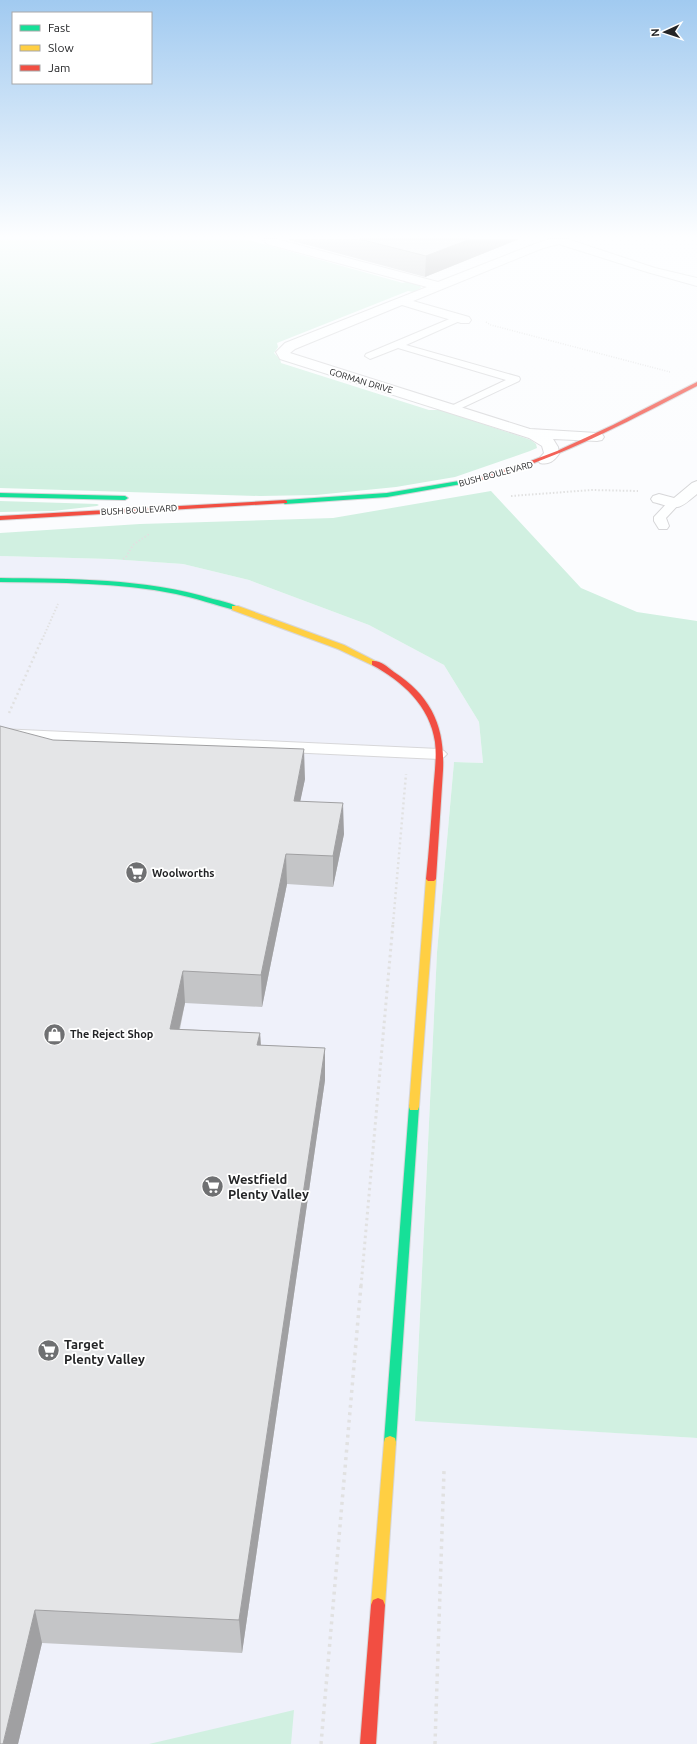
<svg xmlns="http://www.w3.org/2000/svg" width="697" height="1744" font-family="Ubuntu,sans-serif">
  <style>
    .built { fill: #eff1fa }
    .green { fill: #d1f0e1 }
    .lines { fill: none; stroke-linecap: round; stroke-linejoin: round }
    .lane-casing { stroke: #d7d7d9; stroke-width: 2 }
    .street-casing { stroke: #d7d7d9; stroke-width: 2 }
    .fast-casing { stroke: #d7d7d9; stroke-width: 2 }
    .slow-casing { stroke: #d7d7d9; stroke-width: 2 }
    .jam-casing { stroke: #d7d7d9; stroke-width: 2 }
    .path-far4 { stroke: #e1e1e1; stroke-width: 1.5; stroke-dasharray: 1 1.5; stroke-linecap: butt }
    .path-far3 { stroke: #e1e1e1; stroke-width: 2; stroke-dasharray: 1.5 2; stroke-linecap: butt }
    .path-far2 { stroke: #e1e1e1; stroke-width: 2.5; stroke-dasharray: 2 3; stroke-linecap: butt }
    .path-far1 { stroke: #e1e1e1; stroke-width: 3; stroke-dasharray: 2.5 3.5; stroke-linecap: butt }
    .path { stroke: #e1e1e1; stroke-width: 3.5; stroke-dasharray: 3 4.5; stroke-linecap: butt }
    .lane { fill: #feffff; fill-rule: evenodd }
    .street { fill: #feffff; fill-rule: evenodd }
    .fast { fill: #16e098; fill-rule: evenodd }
    .slow { fill: #ffcf43; fill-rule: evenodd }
    .jam { fill: #f24e42; fill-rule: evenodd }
    .wall { fill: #c4c5c7 }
    .shaded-wall { fill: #a0a0a2 }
    .building { fill: #e4e5e7; stroke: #a0a0a2 }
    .labels { text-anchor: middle; stroke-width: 3.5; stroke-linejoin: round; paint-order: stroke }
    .far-street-label { font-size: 9px; fill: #242527; stroke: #fff }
    .poi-label { font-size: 11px; font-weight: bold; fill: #242527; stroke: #fff; text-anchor: start }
    .near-poi-label { font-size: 13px; font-weight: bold; fill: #242527; stroke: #fff; text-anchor: start }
  </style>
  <rect width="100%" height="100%" fill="#fbfcfe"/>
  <!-- built -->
  <path class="built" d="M0 556 110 559 183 564 249 580 369 625 444 665 479 722 483 763 454 762 437 952 415 1420 697 1438V1744H0Z"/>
  <!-- green -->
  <path class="green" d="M0 239H245L403 283 408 281 420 285 421 288 413 292 408 291 277 343 278 347 274 353 280 359 281 363 429 410H441L531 440 536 444 537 448 530 451 455 477 396 487 316 495 260 496 0 488Z
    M491 491 581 588 637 612 697 621V1438L415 1421 437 952 454 762 483 763 479 722 444 665 369 625 249 580 183 564 110 559 0 556V533L140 524 333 518Z
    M0 501 97 504 99 505 97 506 53 511 0 512Z
    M294 1710 291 1744H149Z"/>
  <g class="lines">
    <defs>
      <path id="lane" d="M459 315 462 316 464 318 462 320 406 345 519 377 520 379 519 381 453 412 448 409 449 407 506 380 398 348 370 359 365 356 366 354Z
        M674 499 678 500 680 503 666 518 669 526 667 529H659L654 521V517L670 500Z
        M0 729 439 749 444 751 447 754 444 757 439 759 0 739Z"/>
      <path id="street" d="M264 239H276L438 282 535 244 550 239H567L655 268 697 278V286L647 272 559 244 543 248 413 301 469 317 471 320 469 323H461L402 305 295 349 290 353 530 429 597 433 602 434 604 437 602 440 597 441 553 439 558 447 559 454C554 461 549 465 540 463L538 460 544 453 542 446 529 438 280 359 276 352 285 343 427 287 267 244Z
        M697 481V494C677 511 679 509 653 502L651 499 653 496 659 494 674 498 692 483Z"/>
      <path id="fast" d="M471 479 473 480V482L387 497 285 504 282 502 285 500 387 493Z
        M0 493 125 496 128 498 125 500 0 497Z
        M0 578C71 579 144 578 213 599 221 601 233 603 239 608L235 610C215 605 196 598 176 594 118 582 59 583 0 582Z
        M414 1103 418 1104 419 1107 396 1442 395 1446 390 1448 385 1446 384 1442 409 1107 410 1104Z"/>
      <path id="slow" d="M232 606H238L344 645 379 663 378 665H372L338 649 232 610Z
        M431 876 436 879 419 1107 418 1110H410L409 1107 426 879Z
        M390 1436 395 1438 396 1442 385 1605 383 1610 378 1612 373 1610 371 1605 384 1442 385 1438Z"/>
      <path id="jam" d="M697 382V386C623 424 553 462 471 483L468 481 528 462 557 451 613 425Z
        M285 500 287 501V503L0 520V516Z
        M372 661C380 660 388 667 394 672 431 696 445 726 443 770L436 879 434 881H428L426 879C429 851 431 822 433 794 434 777 437 759 435 742 430 706 402 681 372 665Z
        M378 1598 383 1600 385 1605 376 1744H360L371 1605 373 1600Z"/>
    </defs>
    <!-- lane casing -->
    <use href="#lane" class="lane-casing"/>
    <!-- street casing -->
    <use href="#street" class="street-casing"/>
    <!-- fast casing -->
    <use href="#fast" class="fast-casing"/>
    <!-- slow casing -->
    <use href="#slow" class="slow-casing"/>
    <!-- jam casing -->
    <use href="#jam" class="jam-casing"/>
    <!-- path-far4 -->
    <path class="path-far4" d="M486 322 491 325 670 372"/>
    <!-- path-far3 -->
    <path class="path-far3" d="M511 496 592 490 638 491
      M123 559 126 557 133 545 149 534
      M42 640 58 604"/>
    <!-- path-far2 -->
    <path class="path-far2" d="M9 713 42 639
      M393 924 406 774"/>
    <!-- path-far1 -->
    <path class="path-far1" d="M361 1286 393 923"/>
    <!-- path -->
    <path class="path" d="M321 1744 361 1285
      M435 1744 444 1471"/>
    <!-- lane -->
    <use href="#lane" class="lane"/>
    <!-- street -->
    <use href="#street" class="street"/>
    <!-- fast -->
    <use href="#fast" class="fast"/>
    <!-- slow -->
    <use href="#slow" class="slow"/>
    <!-- jam -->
    <use href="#jam" class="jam"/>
  </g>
  <!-- wall -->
  <path class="wall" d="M289 239H519L425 277 289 240Z
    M53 740 305 779 300 801 344 834 333 887 287 884 262 1007 185 1003 180 1029 260 1033 261 1045 325 1048V1080L242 1653 42 1643 18 1744Z"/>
  <!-- shaded-wall -->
  <path class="shaded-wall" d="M470 239H519L425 277 426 256Z
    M304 749 305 779 294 831V801Z
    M343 803 344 834 333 887V856Z
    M286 854 287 884 262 1007 261 975Z
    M183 971 185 1003 172 1061 170 1029Z
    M260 1033 262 1066 257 1045Z
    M325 1048V1080L242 1653 239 1620Z
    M35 1610 42 1643 18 1744H3Z"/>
  <!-- building -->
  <path class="building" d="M359 239H470L426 256Z
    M0 726 53 740 304 749 294 801 343 803 333 856 286 854 261 975 183 971 170 1029 260 1033 257 1045 325 1048 239 1620 35 1610 3 1744H0Z"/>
  <!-- sky -->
  <linearGradient id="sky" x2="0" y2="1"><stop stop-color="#a1caf0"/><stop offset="0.49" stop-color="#fdfeff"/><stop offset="1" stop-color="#fdfeff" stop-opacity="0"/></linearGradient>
  <rect width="697" height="483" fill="url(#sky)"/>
  <!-- icons -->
  <defs>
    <symbol id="supermarket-disc" viewBox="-11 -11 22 22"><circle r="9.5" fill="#6f7072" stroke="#fff"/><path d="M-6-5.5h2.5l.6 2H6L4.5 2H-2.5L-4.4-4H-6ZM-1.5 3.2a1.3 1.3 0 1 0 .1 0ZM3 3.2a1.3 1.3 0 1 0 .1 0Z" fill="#fff"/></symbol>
    <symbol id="shop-disc" viewBox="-11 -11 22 22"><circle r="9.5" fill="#6f7072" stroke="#fff"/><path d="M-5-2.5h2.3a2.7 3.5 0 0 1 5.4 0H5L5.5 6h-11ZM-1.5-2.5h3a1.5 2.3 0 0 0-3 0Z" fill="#fff"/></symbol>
  </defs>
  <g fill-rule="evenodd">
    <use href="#supermarket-disc" x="124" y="860" width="25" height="25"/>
    <use href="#shop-disc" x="42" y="1022" width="25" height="25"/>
    <use href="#supermarket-disc" x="200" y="1174" width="25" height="25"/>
    <use href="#supermarket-disc" x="36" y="1338" width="25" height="25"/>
  </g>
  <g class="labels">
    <!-- far-street labels -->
    <g class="far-street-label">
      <text transform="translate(361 381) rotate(17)" y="3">GORMAN DRIVE</text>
      <text transform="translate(496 474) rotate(-15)" y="3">BUSH BOULEVARD</text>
      <text transform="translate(139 510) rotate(-3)" y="3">BUSH BOULEVARD</text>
    </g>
    <!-- poi labels -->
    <g class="poi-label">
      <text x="152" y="877">Woolworths</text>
      <text x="70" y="1038">The Reject Shop</text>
    </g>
    <!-- near-poi labels -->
    <g class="near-poi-label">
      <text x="228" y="1184">Westfield<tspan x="228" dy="15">Plenty Valley</tspan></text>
      <text x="64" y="1349">Target<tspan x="64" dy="15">Plenty Valley</tspan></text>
    </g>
  </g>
  <!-- legend -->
  <rect x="12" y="12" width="140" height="72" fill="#ffffff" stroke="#a7a8a9"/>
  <rect x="20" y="25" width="20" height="6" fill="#16e098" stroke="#a7a8a9"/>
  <text x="48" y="32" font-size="12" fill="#242527">Fast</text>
  <rect x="20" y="45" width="20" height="6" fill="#ffcf43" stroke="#a7a8a9"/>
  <text x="48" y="52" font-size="12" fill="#242527">Slow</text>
  <rect x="20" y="65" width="20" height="6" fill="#f24e42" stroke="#a7a8a9"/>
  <text x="48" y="72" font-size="12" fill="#242527">Jam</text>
  <!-- north arrow -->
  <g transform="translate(665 32) rotate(267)" stroke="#ffffff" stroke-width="3" paint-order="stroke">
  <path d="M0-3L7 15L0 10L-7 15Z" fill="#242527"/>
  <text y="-6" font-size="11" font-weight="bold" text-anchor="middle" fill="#242527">N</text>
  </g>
</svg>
